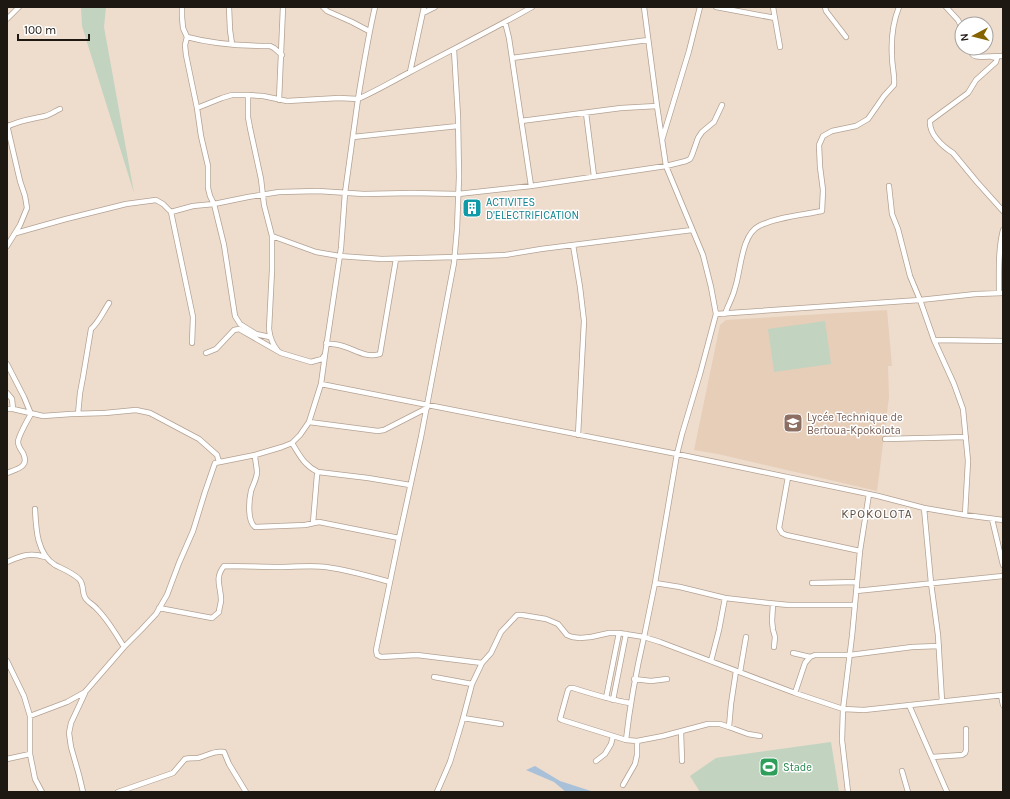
<svg xmlns="http://www.w3.org/2000/svg" width="1010" height="799" font-family="Karla,sans-serif">
  <style>
    .built { fill: #e6ceb9 }
    .green { fill: #c2d3c0 }
    .water { fill: #a8c1d9 }
    .lines { fill: none; stroke-linecap: round; stroke-linejoin: round }
    .street-casing { stroke: #b3a293; stroke-width: 6 }
    .street { stroke: #fff; stroke-width: 4.5 }
    .labels { text-anchor: middle; stroke-width: 3; stroke-linejoin: round; paint-order: stroke }
    .culture-label { font-size: 11px; fill: #0d838f; stroke: #fff; text-anchor: start }
    .education-label { font-size: 11px; fill: #785e54; stroke: #fff; text-anchor: start }
    .leisure-label { font-size: 11px; fill: #27864d; stroke: #fff; text-anchor: start }
    .neighbourhood-label { font-size: 12px; letter-spacing: 1px; fill: #5c4d40; stroke: #fff }
  </style>
  <rect width="100%" height="100%" fill="#eedccd"/>
  <!-- built -->
  <path class="built" d="M887 310 892 366H888L889 397 877 491 718 454 694 450 720 325 726 320Z"/>
  <!-- green -->
  <path class="green" d="M81 7H106L104 27 134 193 82 26Z
    M825 321 831 364 774 372 768 329Z
    M831 742 839 792H700L690 776 716 758Z"/>
  <!-- water -->
  <path class="water" d="M535 766 560 781 594 792H566L554 782 526 770Z"/>
  <g class="lines">
    <defs>
      <path id="street" d="M182 7V17L183 28 187 37 185 45 186 55 197 108 201 136 208 166V188L210 196 214 204 224 245 235 316 240 324 256 334 270 337
        M229 7 230 30 232 44
        M323 7 327 11 352 22 369 31
        M644 7 657 106 666 166 703 255 711 287 716 314 700 374 682 434 677 454 655 583 644 637 660 642 795 693 843 709 864 710 1003 695
        M716 7 775 18
        M773 7 780 47
        M825 7 826 11 846 37
        M946 7 958 20 962 28
        M423 13 435 7
        M7 19 19 7
        M505 22 509 38 531 186
        M187 37C213 44 243 46 270 46L274 48 282 55
        M970 48C970 51 972 55 975 56 980 58 997 56 1003 56
        M992 57 997 58 996 62 976 80 968 93 930 121C929 134 942 146 953 153L977 182 1003 211
        M512 58 648 40
        M410 72 424 7
        M248 95V117L250 128 261 179 264 205 272 236V270L269 329C270 338 272 344 278 351
        M279 100 283 7
        M197 108 222 98 232 95H248L263 96 287 101 339 98 358 99C363 68 368 37 375 7
        M586 113 594 176
        M521 121 621 108 657 106
        M7 125 20 181 25 196 27 208 20 225 7 246
        M7 127C18 120 33 119 45 116 50 115 55 111 60 109
        M353 137 458 126
        M662 140 689 51 700 7
        M889 186 892 214 898 229 910 276 920 300 934 340 954 384 963 409 968 461 965 515
        M16 233 66 219 126 204 156 200 163 204 171 212
        M272 236 316 252 339 256 382 259 455 257 505 255 541 249 692 230
        M573 245 580 287 584 321 578 435
        M999 293C999 273 998 250 1003 230
        M716 314 920 300 976 294 1003 293
        M725 314C728 305 733 297 735 288 741 271 741 235 759 226 777 217 803 215 822 211L823 190 820 167 819 145 823 136 832 131 856 126 868 119 875 109 884 96 894 85C895 76 892 66 892 57 891 41 893 22 899 7
        M934 340 1003 341
        M192 343 193 317 171 212 193 206 214 204 248 197 279 192 318 191 364 194 412 193 458 194 531 186 666 166 686 161 690 159 692 155 698 138 702 132 714 122 722 105
        M326 343C330 344 335 344 339 345 353 348 366 359 380 354L396 259
        M206 353 216 349 234 330 239 329 281 353 311 362 322 359 324 356
        M7 364 24 397 31 414C28 419 18 437 18 442 18 446 21 450 23 453 30 467 17 469 7 473
        M321 384 677 454 878 496 924 508 965 515 1003 520
        M7 393 12 399 13 409
        M7 409H13L43 416 71 414 105 413 136 410 150 413 199 439 217 455 219 462
        M78 414 80 393 83 377 91 329C99 322 103 312 109 303
        M309 422 378 431 384 430 427 408
        M885 439 966 437
        M292 443C300 456 304 465 318 472L368 478 410 485
        M255 455C255 461 257 467 257 473 256 480 253 485 251 491 249 500 247 521 255 527L305 525 319 522 399 538
        M788 477 779 528 782 533 786 535 860 551
        M924 508 931 583 938 635 942 701
        M35 509C36 529 37 554 55 565 63 569 73 573 79 579 85 585 81 593 86 599 89 603 94 605 97 609 108 620 116 634 124 647
        M992 519 1003 565
        M313 523 317 475 318 472
        M7 562C21 556 29 552 45 557
        M655 583 680 587 725 598 768 603 789 605H855
        M812 583 857 582
        M856 591 1003 576
        M773 604 772 621 773 630 775 637 774 647
        M159 608 212 618 219 612C219 608 221 604 221 600 221 586 214 579 224 566 243 566 261 567 280 567 295 567 311 565 326 567 348 570 369 576 390 582
        M793 653 810 657
        M7 661 24 696 30 716V754L35 779 42 792
        M711 661 719 630 725 598
        M482 663 491 653 501 632 517 615H522L546 619 558 624 567 635 572 637 580 638 591 637 609 633H619L644 637C636 672 630 704 626 740
        M740 672 746 637
        M434 677 472 684
        M634 679 651 681 667 679
        M795 693 805 663 810 657 815 655H850L912 647 939 646
        M1001 695 1003 705
        M606 698 619 633
        M613 700 626 634
        M630 703C611 700 592 694 573 688H570L568 690 560 719 562 720 626 740 637 741 663 736 708 724H720L729 727 748 734 760 736
        M909 705 947 792
        M30 716 67 702 85 692 124 647 141 630 156 614 167 595 179 563 193 531 205 492 215 463 255 455 282 447 292 443 300 435 309 422 321 384 325 355 341 248 345 193 358 99C376 91 393 81 410 72 451 50 492 30 532 7
        M463 718 501 724
        M729 727 731 704 736 671
        M681 732 682 761
        M932 757 962 755 965 753 966 750V729
        M7 759 30 754
        M596 761 605 754 611 744 613 736
        M902 771 908 792
        M623 785 635 764 637 755V741
        M83 792 79 775 71 747 69 733 71 723 85 693
        M118 792 173 773 185 759C189 758 194 758 198 758 207 756 214 750 224 752L229 764 246 792
        M437 792 450 762 462 722 472 684 482 663 417 655 381 657 377 655 376 650 399 538 421 437 454 263 457 229 459 177 458 117 454 50
        M848 792 842 740 843 709 852 636 860 551 869 494"/>
    </defs>
    <!-- street casing -->
    <use href="#street" class="street-casing"/>
    <!-- street -->
    <use href="#street" class="street"/>
  </g>
  <!-- icons -->
  <defs>
    <symbol id="building-square" viewBox="-11 -11 22 22"><rect x="-9" y="-9" width="18" height="18" rx="4" fill="#0f9aa8" stroke="#fff"/><path d="M-4-6H4V6H1V3H-1V6H-4ZM-2.5-4.3h1.7v1.8h-1.7ZM.8-4.3h1.7v1.8H.8ZM-2.5-1h1.7V.8h-1.7ZM.8-1h1.7V.8H.8Z" fill="#fff"/></symbol>
    <symbol id="school-square" viewBox="-11 -11 22 22"><rect x="-9" y="-9" width="18" height="18" rx="4" fill="#8d6e63" stroke="#fff"/><path d="M0-5L7-2L0 1L-7-2ZM-4 1L0 2.5L4 1V4Q0 6-4 4Z" fill="#fff"/></symbol>
    <symbol id="stadium-square" viewBox="-11 -11 22 22"><rect x="-9" y="-9" width="18" height="18" rx="4" fill="#2e9e5b" stroke="#fff"/><path d="M0-5a6.5 5 0 1 0 0 10a6.5 5 0 1 0 0-10ZM-3.5-1.8h7v3.6h-7Z" fill="#fff"/></symbol>
  </defs>
  <g fill-rule="evenodd">
    <use href="#building-square" x="461" y="197" width="22" height="22"/>
    <use href="#school-square" x="782" y="412" width="22" height="22"/>
    <use href="#stadium-square" x="758" y="756" width="22" height="22"/>
  </g>
  <g class="labels">
    <!-- culture labels -->
    <g class="culture-label">
      <text x="486" y="206">ACTIVITES<tspan x="486" dy="13">D'ELECTRIFICATION</tspan></text>
    </g>
    <!-- education labels -->
    <g class="education-label">
      <text x="807" y="421">Lycée Technique de<tspan x="807" dy="13">Bertoua-Kpokolota</tspan></text>
    </g>
    <!-- leisure labels -->
    <g class="leisure-label">
      <text x="783" y="771">Stade</text>
    </g>
    <!-- neighbourhood labels -->
    <g class="neighbourhood-label">
      <text x="877" y="518">KPOKOLOTA</text>
    </g>
  </g>
  <!-- border -->
  <rect width="1010" height="799" fill="none" stroke="#1e1812" stroke-width="16"/>
  <!-- north arrow -->
  <g transform="translate(974 36) rotate(263)"><circle r="19" fill="#ffffff" stroke="#a5a3a0"/>
  <path d="M0-3L7 15L0 10L-7 15Z" fill="#866300"/>
  <text y="-6" font-size="11" font-weight="bold" text-anchor="middle" fill="#1e1812">N</text>
  </g>
  <!-- scale -->
  <path d="M18 34v6h71v-6" fill="none" stroke="#1e1812" stroke-width="2"/>
  <text x="24" y="34" font-size="12" fill="#1e1812" stroke="#ffffff" stroke-width="3" paint-order="stroke">100 m</text>
</svg>
